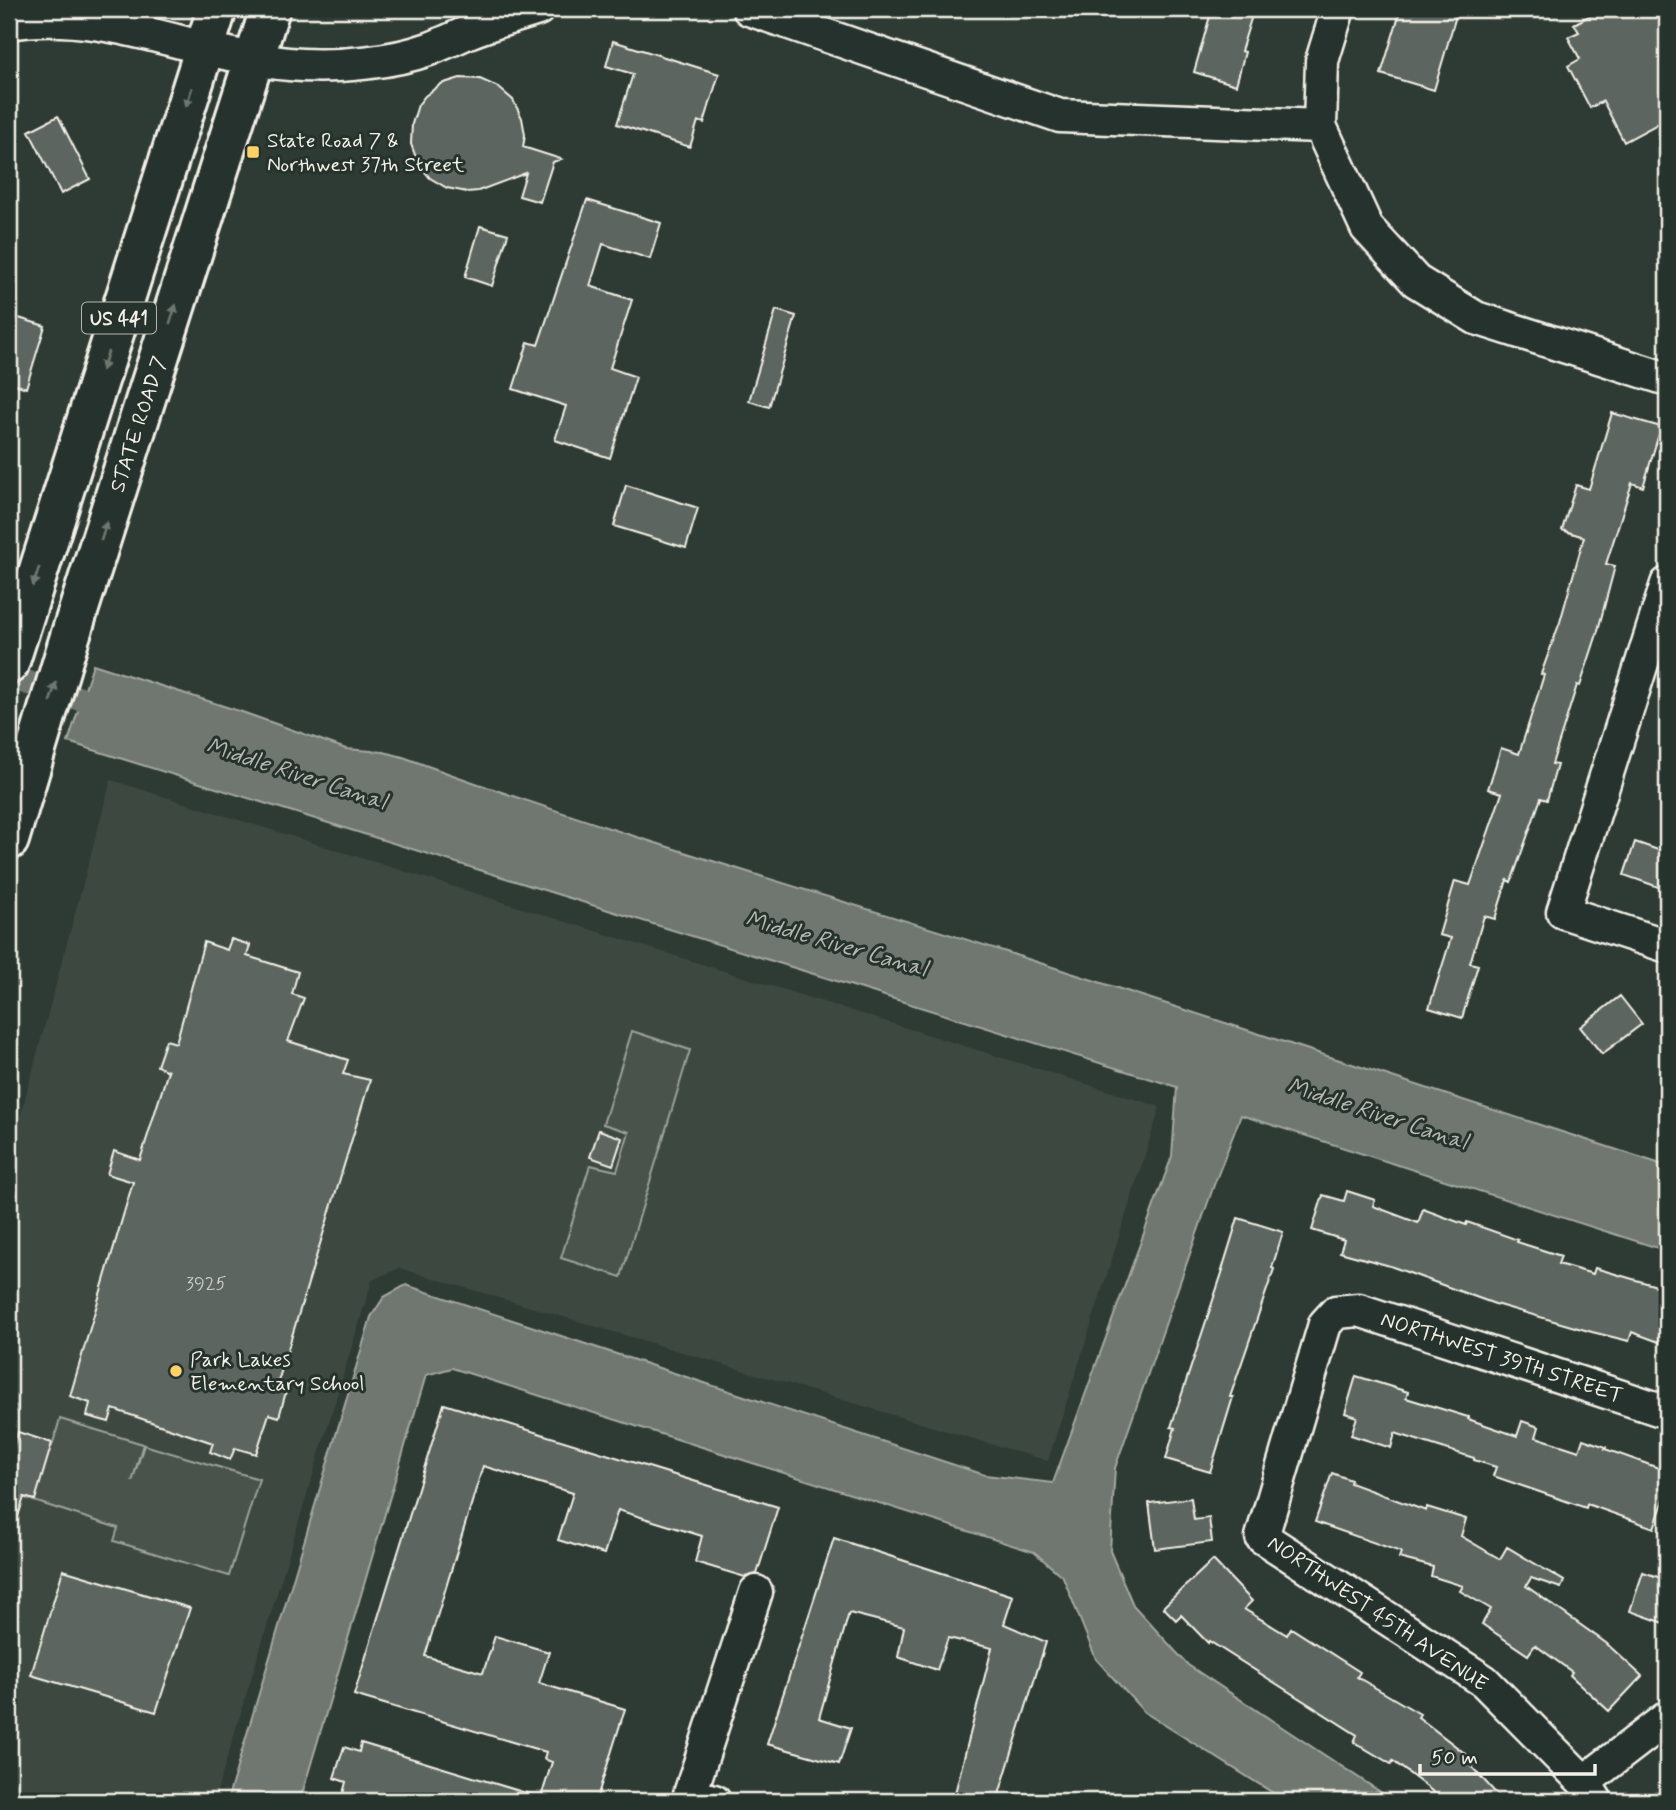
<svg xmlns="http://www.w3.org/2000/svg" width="1676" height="1810" font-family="Mynerve,sans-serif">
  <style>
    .built { fill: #3c4841 }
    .green { fill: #48524c; stroke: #9ea29a; stroke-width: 2 }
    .water { fill: #6f7770; stroke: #a4a8a0; stroke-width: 2 }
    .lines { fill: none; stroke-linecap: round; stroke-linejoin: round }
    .canal { stroke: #6f7770; stroke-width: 24 }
    .building { fill: #5c655e; stroke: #f4f1e8; stroke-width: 2 }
    .minor-casing { stroke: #f4f1e8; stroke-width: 37 }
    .major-casing { stroke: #f4f1e8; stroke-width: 44 }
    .minor { stroke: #26332d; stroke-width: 32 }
    .major { stroke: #26332d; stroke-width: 38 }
    .oneway { fill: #6e766e }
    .poi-dot { fill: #ffd166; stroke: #26332d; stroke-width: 2.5 }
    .labels { text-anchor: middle; stroke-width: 6; stroke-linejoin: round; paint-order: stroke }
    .number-label { font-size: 18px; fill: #cecec6 }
    .shield { fill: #26332d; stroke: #b6b8b0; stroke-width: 2 }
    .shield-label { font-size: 19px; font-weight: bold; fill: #f4f1e8 }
    .poi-label { font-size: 21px; fill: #f4f1e8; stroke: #26332d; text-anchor: start }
    .street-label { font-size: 21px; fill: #f4f1e8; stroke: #26332d }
    .water-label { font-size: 23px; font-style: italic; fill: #b8bab2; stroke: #26332d }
  </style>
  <rect width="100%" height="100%" fill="#2e3b34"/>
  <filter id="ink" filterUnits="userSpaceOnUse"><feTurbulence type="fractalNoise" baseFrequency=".0143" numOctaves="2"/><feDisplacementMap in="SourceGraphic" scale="14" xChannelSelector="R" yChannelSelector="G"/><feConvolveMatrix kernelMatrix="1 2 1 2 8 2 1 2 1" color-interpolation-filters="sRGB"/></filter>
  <g filter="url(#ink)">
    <!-- built -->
    <path class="built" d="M111 780 1160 1107 1048 1461 399 1268 372 1280 214 1801H9V1158Z"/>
    <!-- green -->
    <path class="green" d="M632 1031 690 1050 621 1277 561 1258 590 1165 617 1171 629 1132 603 1124Z
      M9 1403 17 1406 10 1432 52 1446 60 1419 143 1444 132 1482 144 1445 259 1479 229 1576 114 1541 118 1528 9 1493Z"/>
    <!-- water -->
    <path class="water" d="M93 664 242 712 346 749 384 752 403 757C599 829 801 888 1000 950 1223 1021 1444 1095 1667 1166V1251L1241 1115 1214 1185 1115 1468 1110 1551 1133 1605 1188 1665 1394 1801H1286L1144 1712 1096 1659 1063 1577 1034 1552 452 1368 426 1375 300 1801H227L371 1317 384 1297 406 1285 985 1475 1053 1483 1172 1156 1177 1087 68 742Z"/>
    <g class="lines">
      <!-- canal -->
      <path class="canal" d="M9 677 113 709"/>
    </g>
    <!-- building -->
    <path class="building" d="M1212 9H1254L1241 51 1245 52 1236 85 1194 72Z
      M1401 9H1458L1434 90 1381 74Z
      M1602 9H1667V119L1624 142 1603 101 1590 108 1568 66 1580 59 1568 37 1579 32 1574 24Z
      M613 41 719 74 704 123 698 121 690 147 617 124 633 74 606 66Z
      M460 78 480 79 498 87 513 100 522 118 525 135 523 147 561 159 553 162 540 202 519 196 526 173 478 191 467 192 447 188 430 178 418 163 411 144 412 124 418 105 425 96 441 84Z
      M58 116 90 179 61 194 29 131Z
      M587 200 661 223 650 259 603 244 590 286 632 300 610 368 636 377 610 458 555 440 566 406 513 389 528 342 538 345Z
      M480 226 508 234 492 286 465 277Z
      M776 310 796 316 769 407 749 401Z
      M9 315 45 326 26 388 9 382Z
      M1612 413 1661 427 1643 487 1632 483 1606 564 1615 566 1597 634 1580 686 1577 685 1552 764 1557 765 1547 800 1541 798 1511 882 1507 880 1495 919 1484 916 1470 963 1478 965 1462 1018 1429 1008 1451 938 1439 935 1455 881 1470 885 1502 793 1488 789 1501 748 1519 754 1544 675 1541 674 1560 622 1584 537 1562 530 1576 485 1589 489Z
      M626 485 698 508 686 548 614 526Z
      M1635 842 1667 853V890L1624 875Z
      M231 939 250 945 247 956 298 972 292 994 304 998 288 1041 348 1060 343 1074 370 1080 277 1385 287 1388 279 1417 269 1414 256 1454 235 1448 230 1460 210 1452 213 1443 113 1409 109 1422 87 1416 90 1403 70 1396 133 1182 107 1174 114 1151 140 1160 168 1071 157 1066 166 1040 176 1043 204 942 227 950Z
      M1620 996 1642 1024 1602 1054 1580 1027Z
      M599 1130 622 1138 613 1165 590 1157Z
      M1347 1191 1375 1200 1373 1206 1418 1223 1423 1209 1466 1225 1467 1222 1518 1240 1517 1242 1561 1256 1558 1264 1593 1274 1595 1268 1667 1289V1345L1632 1332 1629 1341 1592 1332 1495 1304 1390 1266 1340 1252 1344 1240 1312 1230 1323 1195 1344 1201Z
      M1238 1218 1283 1232 1272 1268 1274 1269 1230 1397H1233L1210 1472 1166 1459 1175 1428 1171 1427 1223 1270H1222Z
      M1356 1376 1408 1392 1406 1398 1468 1417V1419L1517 1436 1522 1421 1539 1427 1536 1437 1579 1451 1583 1439 1606 1447 1605 1449 1667 1471V1491L1654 1528 1587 1504 1586 1508 1493 1476 1496 1467 1474 1460V1458L1395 1433 1391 1448 1351 1435 1357 1417 1345 1413Z
      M444 1404 778 1507 757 1574 745 1577 695 1562 702 1536 618 1510 604 1554 558 1540 573 1493 483 1466 425 1656 483 1673 495 1636 549 1652 539 1683 625 1709 596 1801H540L552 1762 544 1759 546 1752 354 1695Z
      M18 1432 52 1443 35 1500 24 1497 13 1533 9 1532V1463Z
      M1332 1473 1351 1480 1350 1483 1426 1511 1427 1507 1466 1519 1461 1536 1500 1559 1507 1547 1564 1581 1561 1588 1531 1578 1526 1586 1606 1643 1642 1676 1609 1711 1570 1675 1572 1672 1535 1645 1528 1655 1482 1624 1491 1609 1460 1591 1463 1586 1431 1576 1433 1567 1399 1558 1401 1552 1315 1522Z
      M1191 1498 1194 1520 1209 1518 1212 1542 1155 1549 1149 1503Z
      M834 1538 1013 1596 1004 1624 1046 1642 997 1801H953L992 1648 948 1638 937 1670 898 1657 904 1627 849 1613 819 1718 851 1728 839 1764 767 1744Z
      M1213 1560 1252 1601 1244 1609 1287 1635 1291 1628 1360 1672 1357 1677 1420 1714 1418 1717 1476 1762 1472 1767 1503 1801H1445L1393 1761 1391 1764 1354 1742 1357 1735 1209 1641 1208 1643 1181 1615 1176 1620 1163 1607Z
      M63 1570 190 1608 156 1712 31 1675Z
      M1643 1572 1667 1580V1624L1630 1611Z
      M361 1743 539 1797 538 1801H341L346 1782 334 1778 344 1747 359 1752Z"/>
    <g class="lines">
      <defs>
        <path id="minor" d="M749 9 1060 116 1320 126 1367 228 1416 281 1476 318 1667 379
          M9 23C110 6 203 60 302 65 340 67 393 62 429 49 442 44 455 38 468 32 491 23 515 16 538 9
          M1320 126 1322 61 1338 9
          M1667 584 1563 912 1667 946
          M1584 1782 1667 1718
          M714 1801 690 1794 756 1592
          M1596 1801 1584 1782 1484 1681 1262 1537 1325 1324 1336 1312 1359 1310 1667 1412"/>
        <path id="major" d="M9 664 217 9
          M9 840 68 643 270 9"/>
      </defs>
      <!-- minor casing -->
      <use href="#minor" class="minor-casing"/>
      <!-- major casing -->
      <use href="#major" class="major-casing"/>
      <!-- minor -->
      <use href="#minor" class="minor"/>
      <!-- major -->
      <use href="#major" class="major"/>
    </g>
    <!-- one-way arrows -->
    <defs><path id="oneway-solid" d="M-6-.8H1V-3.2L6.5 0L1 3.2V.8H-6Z" transform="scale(1.75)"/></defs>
    <g class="oneway">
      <use href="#oneway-solid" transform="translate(189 97) rotate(108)"/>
      <use href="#oneway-solid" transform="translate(173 314) rotate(-72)"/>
      <use href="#oneway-solid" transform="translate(105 361) rotate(108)"/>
      <use href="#oneway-solid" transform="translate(104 531) rotate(-72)"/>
      <use href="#oneway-solid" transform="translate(36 577) rotate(108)"/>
      <use href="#oneway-solid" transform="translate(53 692) rotate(-73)"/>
    </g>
  </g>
  <!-- markers -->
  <g class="poi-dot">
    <rect x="246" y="145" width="14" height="14" rx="3.5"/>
    <circle cx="176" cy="1371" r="7"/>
  </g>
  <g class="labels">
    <!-- number labels -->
    <g class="number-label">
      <text x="206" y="1289">3925</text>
    </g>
    <!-- shield labels -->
    <rect class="shield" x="82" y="302.5" width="74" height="31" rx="5"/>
    <g class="shield-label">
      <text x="119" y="325">US 441</text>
    </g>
    <!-- poi labels -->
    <g class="poi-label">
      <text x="267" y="147">State Road 7 &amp;<tspan x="267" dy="24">Northwest 37th Street</tspan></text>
      <text x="190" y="1366">Park Lakes<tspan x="190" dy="24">Elementary School</tspan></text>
    </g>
    <!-- street labels -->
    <g class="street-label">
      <text transform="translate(138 424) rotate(-72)" y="7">STATE ROAD 7</text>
      <text transform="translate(1502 1357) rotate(18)" y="7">NORTHWEST 39TH STREET</text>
      <text transform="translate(1378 1613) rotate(34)" y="7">NORTHWEST 45TH AVENUE</text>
    </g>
    <!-- water labels -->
    <g class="water-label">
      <text transform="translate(297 773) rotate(18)" y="8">Middle River Canal</text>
      <text transform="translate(837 943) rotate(16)" y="8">Middle River Canal</text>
      <text transform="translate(1378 1113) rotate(18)" y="8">Middle River Canal</text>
    </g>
  </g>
  <!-- margin -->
  <rect width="1676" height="1810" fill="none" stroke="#26332d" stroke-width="35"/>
  <rect x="18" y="18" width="1641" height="1775" fill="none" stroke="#f4f1e8" stroke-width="2.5" filter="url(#ink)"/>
  <!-- scale -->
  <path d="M1420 1764v10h175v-10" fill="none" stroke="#f4f1e8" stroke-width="3.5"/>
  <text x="1431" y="1764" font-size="21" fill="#f4f1e8" stroke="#26332d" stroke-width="5" paint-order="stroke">50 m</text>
</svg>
